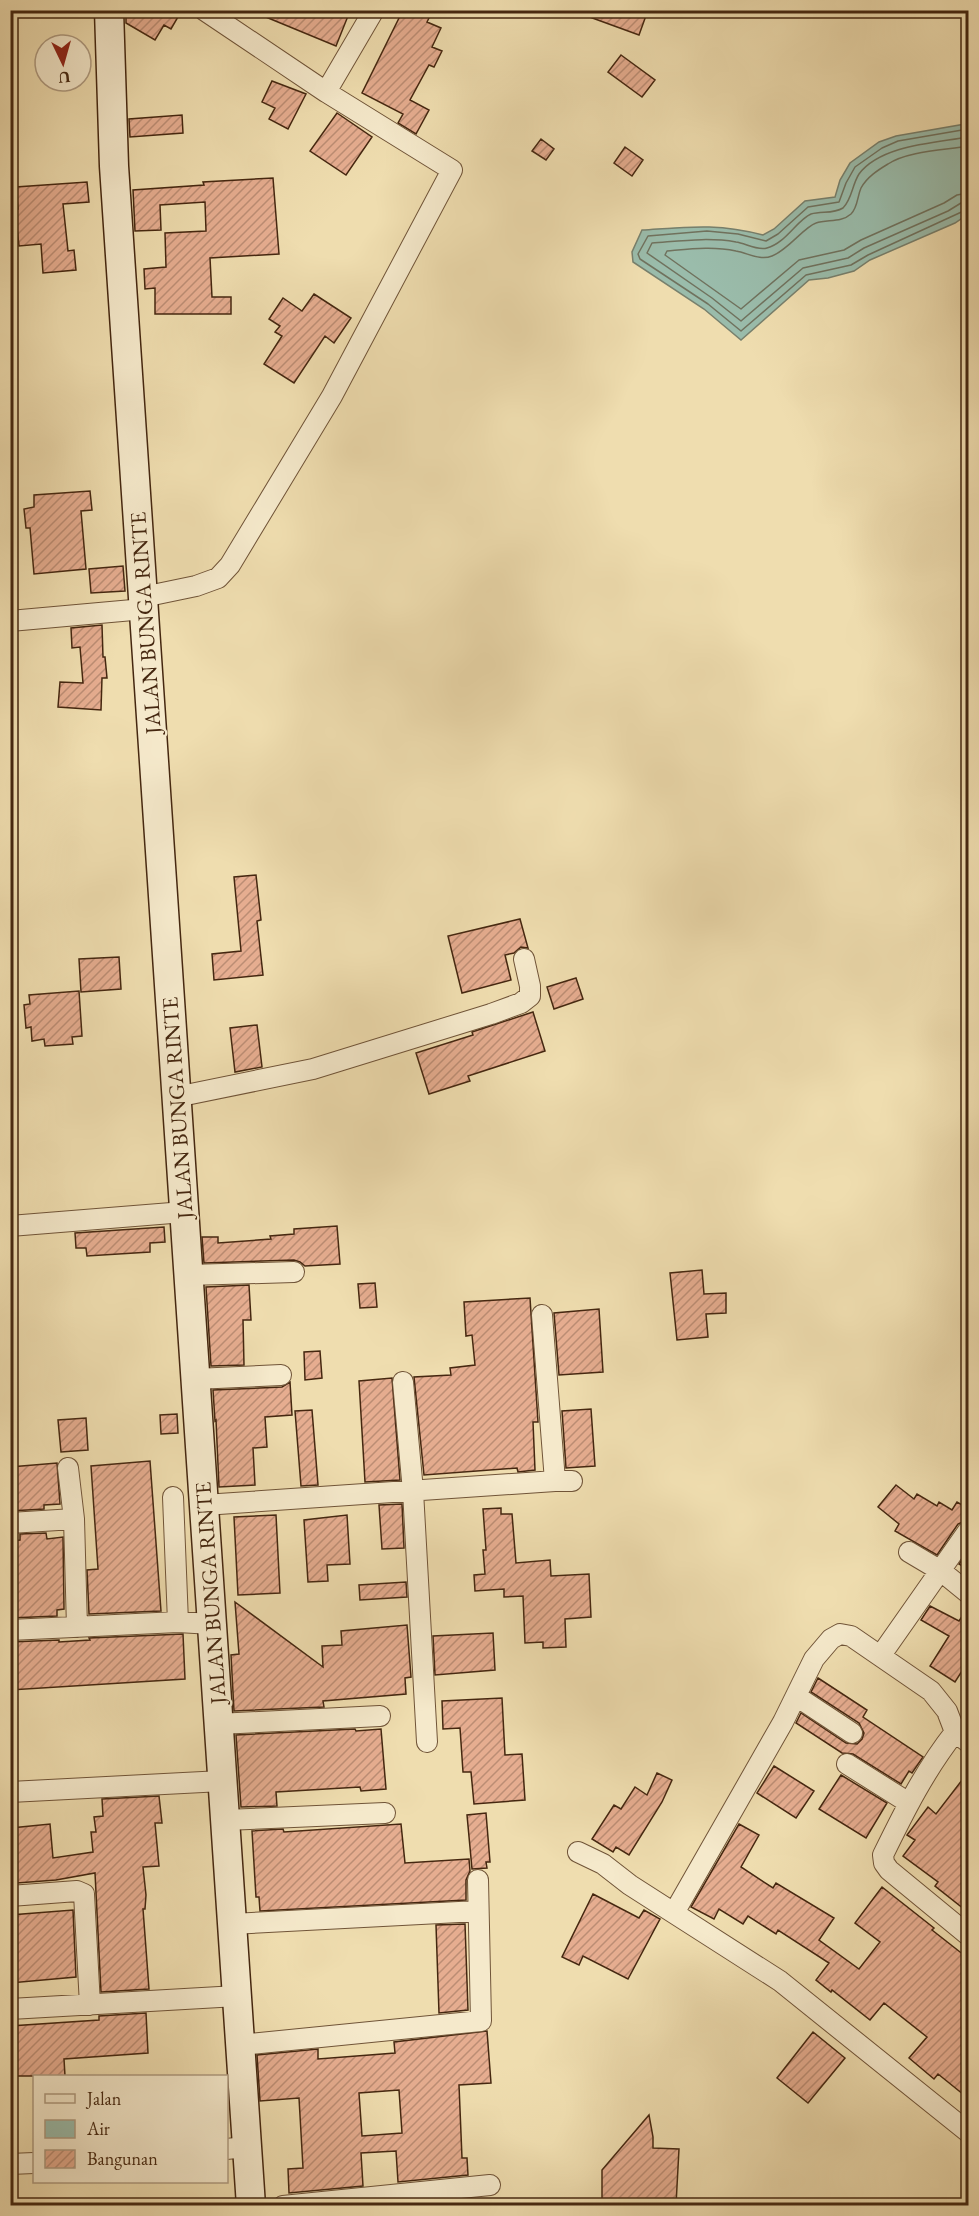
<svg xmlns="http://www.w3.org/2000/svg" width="979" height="2216" font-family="'EB Garamond',serif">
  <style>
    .water { fill: #9abcab; stroke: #78806d; stroke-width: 1.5 }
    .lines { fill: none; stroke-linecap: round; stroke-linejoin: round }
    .shore { stroke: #70725e; stroke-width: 1.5 }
    .stream { stroke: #78806d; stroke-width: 6 }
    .building { fill: url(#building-hatch); stroke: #452710; stroke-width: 1.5; fill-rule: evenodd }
    .street-casing { stroke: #705438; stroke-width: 22 }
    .secondary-casing { stroke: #452710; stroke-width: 31 }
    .street { stroke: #f5e9cb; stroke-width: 20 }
    .secondary { stroke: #f5e9cb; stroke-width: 28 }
    .labels { text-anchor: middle; stroke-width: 4.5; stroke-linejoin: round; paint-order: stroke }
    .street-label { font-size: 22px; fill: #452710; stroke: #f5e9cb }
  </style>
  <defs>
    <pattern id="building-hatch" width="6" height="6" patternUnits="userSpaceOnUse" patternTransform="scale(1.5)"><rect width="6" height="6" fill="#e6ad90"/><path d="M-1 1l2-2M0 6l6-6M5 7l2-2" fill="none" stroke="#bc8d74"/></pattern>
  </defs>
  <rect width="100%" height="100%" fill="#efddaf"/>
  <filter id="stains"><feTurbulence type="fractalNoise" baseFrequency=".00333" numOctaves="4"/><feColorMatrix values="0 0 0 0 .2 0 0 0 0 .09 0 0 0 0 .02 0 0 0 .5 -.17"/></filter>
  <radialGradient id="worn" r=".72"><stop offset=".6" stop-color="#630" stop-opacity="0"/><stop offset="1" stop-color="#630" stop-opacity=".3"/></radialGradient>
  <!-- water -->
  <path class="water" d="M968 119V214L955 223 870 260 854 271 828 278 809 280 741 340 704 309 633 262 632 252 642 230C689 227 717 223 763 235L774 229 805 201 835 197 840 180 850 163 879 142 896 136 965 124Z"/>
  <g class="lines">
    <!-- shore -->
    <path class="shore" d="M968 129 898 141 882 148 855 167 846 183 839 202 808 207 778 234 766 241 738 234 707 231 648 236 638 254 640 259 708 304 741 331 806 275 851 265 868 255 968 209
      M968 137C935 143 881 145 859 174 852 185 852 199 843 208 833 214 822 211 811 214 797 220 786 243 767 248 757 251 745 243 736 242 708 237 680 241 652 243L647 253 712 298 741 321 803 268 848 258 864 248 948 211 961 203 968 202
      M968 146C945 150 907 151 888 164 878 170 867 177 861 188 857 197 858 207 851 214 841 223 827 219 816 223 804 227 788 250 772 256 760 261 748 253 736 251 713 246 690 249 667 251L665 255 741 309 799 260 844 250 861 240 944 203 957 195 968 193"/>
    <!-- stream -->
    <path class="stream" d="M968 671V676"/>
  </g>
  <!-- building -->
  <path class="building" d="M126 10H182L171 29 164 25 155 40 126 23Z
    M249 10H334L348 16 336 46Z
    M403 10H433L427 22 441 28 432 47 442 51 434 67 429 65 410 100 429 110 416 134 398 123 403 114 362 93Z
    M577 10H648L639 35 576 12Z
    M621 55 655 80 642 97 608 72Z
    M272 81 306 94 288 129 269 119 275 108 262 102Z
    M337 113 372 137 346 175 310 151Z
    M182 115 183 133 130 137 129 119Z
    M541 139 554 149 546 160 532 151Z
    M625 147 643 160 632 176 614 163Z
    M273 178 279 254 210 258 212 297H231V314H155V288L145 289 144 269 166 267 165 233 206 231 205 202 160 205 161 230 135 231 133 190 204 185 203 182Z
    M87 182 89 202 63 204 68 251 74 250 76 270 43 273 41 244 19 246 15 209H18L16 187Z
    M314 294 351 318 334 343 325 336 294 383 264 364 282 336 275 332 280 326 269 319 283 298 302 311Z
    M90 491 92 510 81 511 86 569 34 574 30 528H26L24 509 34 507V495Z
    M123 566 125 591 91 593 89 569Z
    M102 625 103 657H105L107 678H102L101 710 58 707 60 682 83 683 80 647 72 648 71 628Z
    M256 875 261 920 257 921 263 975 214 980 212 954 241 951 234 877Z
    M520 919 528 948 521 947 514 953 505 955 511 980 462 993 448 936Z
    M119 957 121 989 81 992 79 959Z
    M576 978 583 999 554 1009 547 987Z
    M79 991 82 1036 72 1037 73 1044 45 1046 44 1039 32 1041 31 1027 26 1028 24 1005 30 1004 29 995Z
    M533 1012 545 1051 468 1076 470 1081 429 1094 416 1053 473 1035 472 1032Z
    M257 1025 262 1067 235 1072 230 1028Z
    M337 1226 340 1264 305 1266 300 1262 294 1260 204 1263 202 1237H218V1243L271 1239 270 1236 294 1234V1229Z
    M164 1227 165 1242 150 1243V1252L87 1256 86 1248H76L75 1233Z
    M702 1270 704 1294 726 1293V1313L706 1314 708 1337 677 1340 670 1273Z
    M375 1283 377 1307 360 1308 358 1284Z
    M249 1285 251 1320H243L244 1365 211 1366 206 1287Z
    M530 1298 538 1422H533L535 1470 518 1472 517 1468 424 1475 414 1377 451 1375 450 1368 475 1365 472 1335 466 1336 464 1302Z
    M599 1309 603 1372 559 1375 554 1313Z
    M320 1351 322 1378 305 1380 304 1352Z
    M392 1378 400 1480 365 1482 359 1381Z
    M290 1382 292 1415 265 1417 267 1447 253 1448 255 1485 219 1487 216 1420 215 1421 213 1390 282 1387Z
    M591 1409 595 1466 566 1468 562 1411Z
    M312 1410 318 1485 301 1486 295 1411Z
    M177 1414 178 1433 161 1434 160 1415Z
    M86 1418 88 1450 61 1452 58 1420Z
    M150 1461 161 1611 89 1614 87 1570 98 1569 91 1466Z
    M57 1463 60 1504 44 1505V1509L10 1511V1467Z
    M896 1485 914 1499 917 1494 937 1506 939 1502 952 1510 957 1502 969 1509V1519L958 1524 937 1555 895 1531 899 1524 878 1507Z
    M402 1504 404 1548 382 1549 379 1505Z
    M501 1508V1514H512L516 1563 550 1560 551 1576 589 1574 591 1617 565 1619 566 1647 543 1648V1642L525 1643 523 1596 504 1597V1589L475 1591 474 1575 485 1574 483 1550H486L483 1509Z
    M276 1515 280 1593 238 1595 234 1517Z
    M347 1515 350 1564 327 1565 328 1581 308 1582 304 1520Z
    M46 1533 47 1539 63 1537 64 1609 57 1610V1616L10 1618V1541L20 1540V1534Z
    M969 1551V1570L959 1564Z
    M406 1582 407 1597 360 1600 359 1585Z
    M235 1602 323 1667 322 1646 342 1645 341 1631 407 1625 411 1677 405 1678 406 1694 323 1701 324 1707 234 1711 231 1655 239 1654Z
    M930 1606 959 1621 969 1606V1660L955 1682 930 1666 949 1636 921 1620Z
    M493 1633 495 1670 435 1675 433 1636Z
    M183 1634 185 1679 10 1690V1642L59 1640V1642L90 1640 89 1638Z
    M818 1678 867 1710 863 1717 923 1757 912 1773 909 1771 901 1784 853 1754 842 1753 796 1723 801 1713 846 1743 857 1744 862 1739 864 1733 859 1723 811 1692Z
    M502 1698 505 1755 522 1754 525 1800 474 1804 471 1772H463L460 1728 443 1729 442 1701Z
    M355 1729 356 1731 381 1729 386 1789 361 1791 360 1787 276 1792 277 1806 241 1807 236 1735Z
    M774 1766 814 1791 796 1818 757 1793Z
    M969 1771V1913L935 1886 938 1882 903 1856 915 1840 907 1835 928 1807 936 1814Z
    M657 1773 672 1780 662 1802 629 1855 616 1847 613 1852 592 1839 614 1805 621 1809 635 1787 647 1795Z
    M841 1775 887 1803 866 1838 819 1809Z
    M159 1796 162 1823H155L159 1866 143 1867 146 1895 145 1909H143L149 1989 101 1992 95 1873 56 1880 17 1883 15 1862 10 1863 11 1828 50 1824 53 1858 93 1852 91 1832H96L94 1817 103 1816 102 1799Z
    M486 1813 490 1862H486L487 1868 472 1869 467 1815Z
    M401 1824 405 1863 469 1859 470 1871 466 1880V1900L260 1911 259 1897H256L252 1831 283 1829 284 1832Z
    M739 1824 759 1835 741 1867 773 1888 776 1883 834 1918 819 1940 859 1969 880 1942 855 1923 882 1887 934 1928 932 1930 969 1959V2099L938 2074 934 2079 909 2058 927 2037 884 2003 870 2020 832 1990 831 1992 816 1980 829 1963 778 1930 776 1934 748 1916 743 1924 719 1909 714 1919 691 1907Z
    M593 1894 639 1918 644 1910 660 1919 628 1979 583 1956 579 1965 562 1957Z
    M73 1910 76 1977 10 1983V1915Z
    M465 1924 468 2010 439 2013 436 1925Z
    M146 2013 148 2053 64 2059 65 2076H10V2026L99 2020V2016Z
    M487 2031 491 2083 459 2085 462 2158H467L468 2175 398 2182 396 2151 361 2153 363 2186 289 2193 288 2169 303 2168 299 2098 260 2101 257 2055 318 2049V2059L395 2053 394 2042ZM399 2090 402 2133 362 2136 359 2093Z
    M813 2032 845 2058 808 2103 777 2078Z
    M649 2115 653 2137V2148L679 2149 676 2205 602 2201V2170Z"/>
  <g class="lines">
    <defs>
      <path id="street" d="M204 10 326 92 374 10
        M143 597 196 586 218 578 230 565 332 396 452 170 326 92
        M10 621 144 609
        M176 1097 313 1069 491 1014 521 1003 530 996V986L524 959
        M10 1226 184 1212
        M189 1275 294 1272
        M542 1315 555 1481
        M195 1379 281 1375
        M403 1382 413 1491 427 1742
        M68 1468 74 1519 77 1627
        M173 1497 178 1622
        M204 1505 555 1481H572
        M10 1523 74 1519
        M909 1552 941 1571 968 1593
        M10 1630 178 1622 212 1624
        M881 1655 968 1531
        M796 1696 852 1733
        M218 1724 380 1716
        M955 1732C925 1770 904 1812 883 1855L884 1863 889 1870 968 1935
        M847 1764 909 1803
        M10 1792 222 1781
        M225 1820 385 1813
        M578 1852 603 1864 630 1885 780 1981 968 2132
        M10 1896 77 1891 84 1894 90 2005
        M674 1913 783 1722 814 1659 831 1639 840 1634 851 1636 931 1691 947 1711 955 1732 968 1742
        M232 1924 478 1911
        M10 2009 237 1996
        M240 2045 481 2021 478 1880
        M226 2149 247 2147
        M10 2164 34 2163
        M283 2206 490 2185"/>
      <path id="secondary" d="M109 10 114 166 251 2206"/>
    </defs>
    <!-- street casing -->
    <use href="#street" class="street-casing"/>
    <!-- secondary casing -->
    <use href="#secondary" class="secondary-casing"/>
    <!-- street -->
    <use href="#street" class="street"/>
    <!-- secondary -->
    <use href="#secondary" class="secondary"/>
  </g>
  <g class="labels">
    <!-- street labels -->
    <g class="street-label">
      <text transform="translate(145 623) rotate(-94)" y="8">JALAN BUNGA RINTE</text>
      <text transform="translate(177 1108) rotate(-94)" y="8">JALAN BUNGA RINTE</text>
      <text transform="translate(210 1593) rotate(-94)" y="8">JALAN BUNGA RINTE</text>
    </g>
  </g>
  <!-- margin -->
  <rect width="979" height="2216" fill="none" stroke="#efddaf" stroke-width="36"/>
  <rect x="12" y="12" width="955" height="2192" fill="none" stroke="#452710" stroke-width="3"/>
  <rect x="18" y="18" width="943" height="2180" fill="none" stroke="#452710" stroke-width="1.5"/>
  <!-- legend -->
  <rect x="33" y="2075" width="195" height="108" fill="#f5e9cb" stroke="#af9b80" stroke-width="1.5"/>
  <rect x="45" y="2094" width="30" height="9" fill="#f5e9cb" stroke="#af9b80" stroke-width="1.5"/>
  <text x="87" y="2105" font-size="18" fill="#452710">Jalan</text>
  <rect x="45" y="2120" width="30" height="18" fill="#9abcab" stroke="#af9b80" stroke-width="1.5"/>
  <text x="87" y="2135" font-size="18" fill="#452710">Air</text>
  <rect x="45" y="2150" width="30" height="18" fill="url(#building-hatch)" stroke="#af9b80" stroke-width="1.5"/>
  <text x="87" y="2165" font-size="18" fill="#452710">Bangunan</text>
  <!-- north arrow -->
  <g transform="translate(63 63) rotate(175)"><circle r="28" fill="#f5e9cb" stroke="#af9b80" stroke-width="1.5"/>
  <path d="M0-4.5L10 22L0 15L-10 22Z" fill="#8f2418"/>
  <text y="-9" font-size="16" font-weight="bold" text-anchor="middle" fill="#452710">U</text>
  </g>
  <rect width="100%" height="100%" filter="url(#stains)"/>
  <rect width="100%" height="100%" fill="url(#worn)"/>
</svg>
